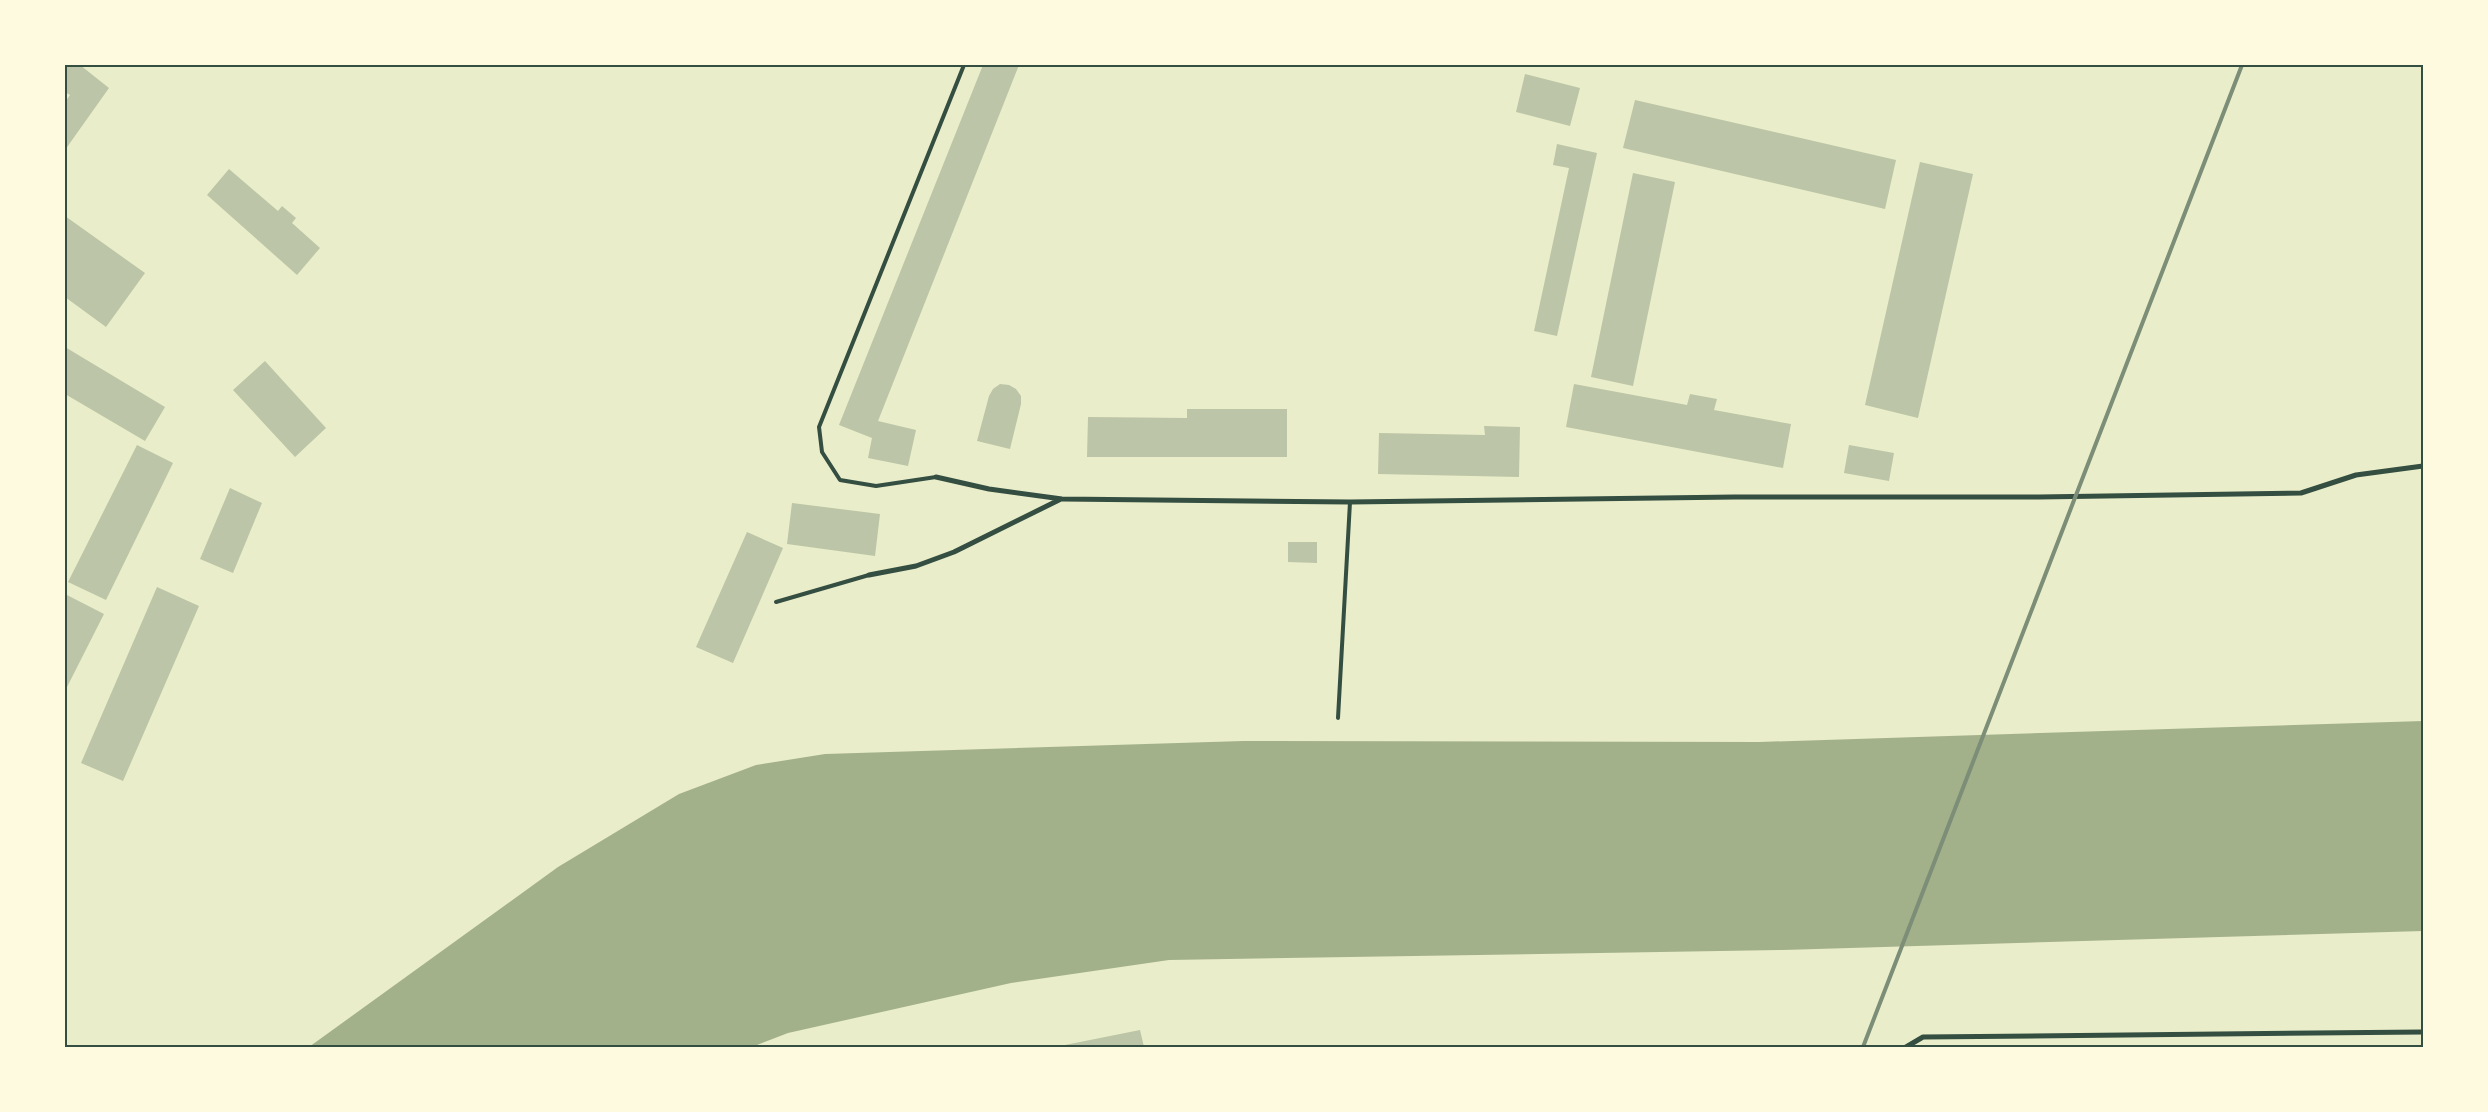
<svg xmlns="http://www.w3.org/2000/svg" width="2488" height="1112" font-family="'Source Sans 3',sans-serif">
  <style>
    .water { fill: #a3b18a }
    .building { fill: #bcc5a7 }
    .lines { fill: none; stroke-linecap: round; stroke-linejoin: round }
    .service { stroke: #344e41; stroke-width: 4 }
    .minor { stroke: #344e41; stroke-width: 5 }
    .rail { stroke: #7c8e77; stroke-width: 4 }
    .neatline { fill: none; stroke: #344e41; stroke-width: 2 }
  </style>
  <rect width="100%" height="100%" fill="#e9edc9"/>
  <!-- water -->
  <path class="water" d="M2423 721V931L1783 950 1169 960 1011 983 788 1033 752 1047H309L558 867 679 794 756 765 825 754 1243 741 1759 742Z"/>
  <!-- building -->
  <path class="building" d="M65 65H80L109 88 65 150V102L70 95 65 92Z
    M983 65H1019L878 421 916 430 908 466 868 458 872 438 839 425Z
    M1525 74 1580 88 1570 126 1516 112Z
    M1635 100 1896 160 1885 209 1623 148Z
    M1557 144 1597 153 1557 336 1534 331 1569 168 1553 165Z
    M1920 162 1973 174 1918 418 1865 405Z
    M229 169 278 211 282 206 296 218 292 223 320 248 297 275 207 195Z
    M1633 173 1675 182 1633 386 1591 377Z
    M65 216 145 273 106 327 65 297Z
    M65 347 165 407 145 441 65 394Z
    M265 361 326 428 295 457 233 390Z
    M1000 384 1009 385 1016 389 1021 396V404L1010 449 977 441 989 396 993 389Z
    M1574 384 1687 405 1690 394 1717 399 1714 410 1791 424 1783 468 1566 427Z
    M1187 409H1287V457H1087L1088 417 1187 418Z
    M1484 426 1520 427 1519 477 1378 474 1379 433 1485 435Z
    M137 445 173 463 106 600 68 582Z
    M1849 445 1894 453 1889 481 1844 473Z
    M230 488 262 503 233 573 200 559Z
    M792 503 880 514 875 556 787 544Z
    M747 532 783 548 733 663 696 647Z
    M1288 542H1317V563L1288 562Z
    M157 587 199 606 123 781 81 763Z
    M65 594 104 614 65 691Z
    M1140 1030 1144 1047H1060V1046Z"/>
  <g class="lines">
    <!-- service -->
    <path class="service" d="M936 477 876 486 840 480 822 452 819 427 964 65
      M776 602 869 575
      M1338 718 1350 502"/>
    <!-- minor -->
    <path class="minor" d="M936 477 989 489 1062 499 1350 502 1735 497H2039L2301 493 2356 475 2423 466
      M869 575 916 566 954 552 1061 499
      M1906 1047 1923 1037 2423 1032"/>
    <!-- rail -->
    <path class="rail" d="M1863 1047 2242 65"/>
  </g>
  <!-- border -->
  <rect width="2488" height="1112" fill="none" stroke="#fefae0" stroke-width="132"/>
  <rect x="66" y="66" width="2356" height="980" class="neatline"/>
</svg>
